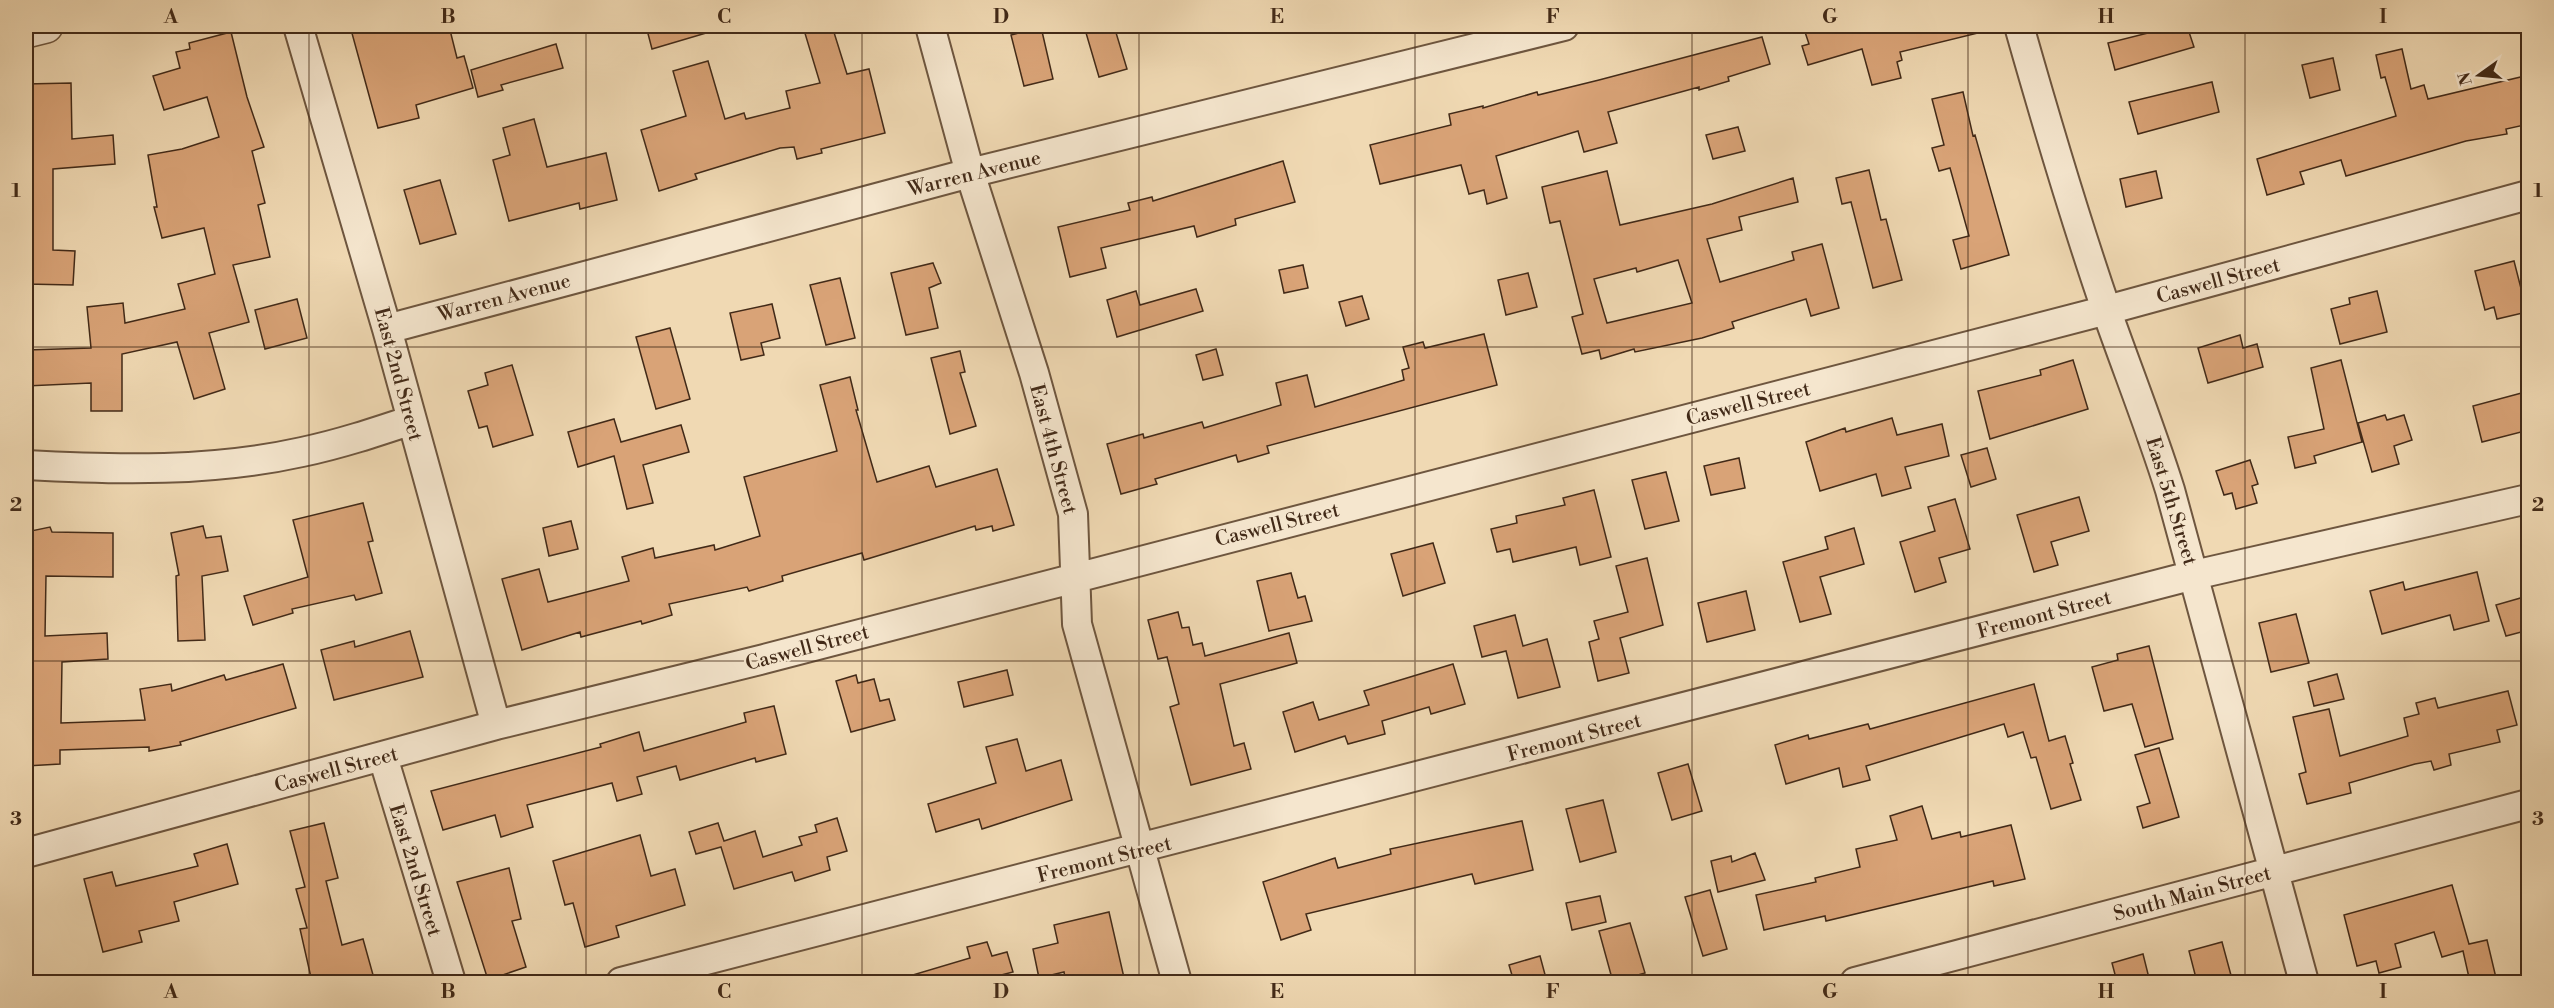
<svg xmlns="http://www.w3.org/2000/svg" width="2554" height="1008" font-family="'Libre Bodoni',serif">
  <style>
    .building { fill: #d9a377; stroke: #422a18; stroke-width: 1.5; fill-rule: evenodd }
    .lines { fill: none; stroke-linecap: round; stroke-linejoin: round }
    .minor-casing { stroke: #6e563f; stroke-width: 32 }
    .tertiary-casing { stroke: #6e563f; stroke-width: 36 }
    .minor { stroke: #f5e6ce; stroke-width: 28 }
    .tertiary { stroke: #f5e6ce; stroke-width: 33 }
    .grid { fill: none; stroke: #422a18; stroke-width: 1.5; stroke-opacity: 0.55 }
    .labels { text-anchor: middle; stroke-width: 4.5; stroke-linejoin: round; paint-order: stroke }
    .street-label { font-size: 20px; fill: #422a18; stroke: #f5e6ce }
    .neatline { fill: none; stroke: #422a18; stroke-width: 2 }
    .grid-label { font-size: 20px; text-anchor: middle; font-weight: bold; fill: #422a18 }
  </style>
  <rect width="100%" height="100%" fill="#f0d9b3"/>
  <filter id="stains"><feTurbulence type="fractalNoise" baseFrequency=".00333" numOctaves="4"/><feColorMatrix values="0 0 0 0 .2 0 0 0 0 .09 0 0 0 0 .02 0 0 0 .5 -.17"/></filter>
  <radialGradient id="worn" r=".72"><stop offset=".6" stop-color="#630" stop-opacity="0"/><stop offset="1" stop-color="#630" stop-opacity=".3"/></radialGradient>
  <!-- building -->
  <path class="building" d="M350 26H449L457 58 464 56 473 88 416 105 419 118 378 128Z
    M646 26H712L713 31 652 49Z
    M817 26H832L847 74 869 69 885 133 821 149 822 153 797 159 794 147 780 148 695 174 697 179 659 191 641 130 686 116 673 71 708 61 725 119 744 113 746 119 790 108 786 91 820 83 804 30Z
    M1084 26H1114L1127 69 1099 77Z
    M1803 26H1977L1978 33 1900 52 1902 60 1897 62 1901 78 1872 85 1862 49 1808 65 1802 46 1809 44Z
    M2154 26H2187L2194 47 2115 70 2108 43 2156 31Z
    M1041 27 1053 79 1024 86 1011 35Z
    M231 32 247 97 264 147 252 151 265 203 258 205 270 257 233 265 249 322 209 333 225 389 194 399 177 342 122 354V411H91V383L26 386V350L91 348 87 307 123 303 125 323 185 309 178 284 215 274 204 228 162 238 154 207H157L148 155 182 149 219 137 207 97 164 110 153 76 180 68 176 52 190 49 189 43Z
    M1762 37 1770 64 1728 77 1729 81 1699 90V87L1608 112 1617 143 1584 152 1578 131 1496 156 1507 198 1487 204 1484 190 1469 194 1461 165 1380 184 1370 145 1451 125 1449 114 1483 106V108L1537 92 1538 95 1599 80Z
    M556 44 563 68 501 85 503 90 478 97 471 70Z
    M2402 49 2411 89 2424 85 2428 99 2529 75V124L2506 129 2507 134 2466 141 2346 176 2341 160 2300 172 2304 184 2267 195 2257 159 2396 116 2385 77 2381 78 2376 55Z
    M2333 58 2340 90 2310 98 2302 65Z
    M2212 82 2219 112 2138 134 2129 102Z
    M71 83 72 139 113 135 115 164 53 169V250L75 251 73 285 26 284V84Z
    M1963 92 1973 136 1975 135 2009 255 1961 269 1953 240 1969 236 1950 168 1939 171 1932 148 1944 145 1932 99Z
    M534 119 547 167 606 153 617 200 580 209 579 203 509 221 493 160 510 155 503 128Z
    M1738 127 1745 151 1713 159 1706 135Z
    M1283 161 1295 202 1235 219 1236 225 1197 237 1194 226 1101 248 1106 268 1070 277 1058 227 1130 210 1128 203 1152 197 1153 201Z
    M1869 170 1881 220 1886 219 1902 280 1873 288 1851 202 1842 204 1836 178Z
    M1607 171 1620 225 1712 204 1793 178 1798 202 1739 217 1742 230 1707 239 1720 282 1794 260 1792 252 1822 244 1839 308 1811 316 1806 299 1732 322 1734 328 1702 338 1635 352 1634 349 1601 359 1599 350 1582 354 1572 317 1583 314 1560 221 1550 223 1542 187ZM1678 260 1692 303 1607 323 1594 279 1636 268 1637 272Z
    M2156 171 2162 198 2126 207 2120 179Z
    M440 180 456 234 420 244 404 190Z
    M2514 261 2527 312 2497 319 2494 307 2485 310 2475 271Z
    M933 263 941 283 929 288 938 328 906 335 891 273Z
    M1303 265 1308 288 1284 293 1279 270Z
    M1528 273 1537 307 1506 315 1498 280Z
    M840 278 855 338 826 345 810 285Z
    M1196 289 1203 311 1117 337 1107 300 1136 291 1140 305Z
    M2377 291 2387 332 2340 344 2331 309 2350 304 2349 298Z
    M1362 296 1369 319 1346 326 1339 302Z
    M297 299 307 338 265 349 255 310Z
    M772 304 780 338 761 343 764 355 741 360 730 313Z
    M670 328 690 399 656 409 636 337Z
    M1484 334 1497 385 1267 446 1269 453 1238 462 1236 455 1155 479 1157 484 1121 494 1107 444 1143 434 1144 438 1202 422 1204 428 1281 405 1276 383 1307 375 1315 407 1404 380 1402 370 1409 368 1403 347 1423 342 1425 348Z
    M2240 335 2243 348 2257 344 2263 367 2208 383 2198 348Z
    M1216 349 1223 375 1203 380 1196 355Z
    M960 351 965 372 960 373 976 426 950 434 931 358Z
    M2073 360 2088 409 1990 439 1978 391 2041 375 2040 370Z
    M2341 360 2362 442 2314 456 2316 463 2295 468 2288 437 2324 429 2311 368Z
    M512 365 533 435 493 447 487 426 479 428 468 391 488 385 485 373Z
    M850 377 858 410H856L877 482 929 466 936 487 997 469 1014 525 993 531 992 526 976 530 975 526 864 560 862 553 782 576 783 581 749 591 747 587 669 604 672 615 642 624 641 621 581 637 580 632 522 650 502 579 539 569 548 602 629 581 622 557 653 548 655 558 714 545 715 550 760 536 744 477 837 451 820 385Z
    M2529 391V430L2482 442 2473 406Z
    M2385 415 2387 420 2404 415 2412 440 2394 446 2399 464 2372 472 2358 423Z
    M1892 418 1897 435 1942 424 1949 456 1905 467 1911 488 1882 496 1876 474 1820 491 1806 442 1845 428 1846 432Z
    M614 419 621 442 681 425 689 452 643 465 653 503 627 509 614 456 578 467 568 432Z
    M1987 448 1996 479 1971 487 1961 455Z
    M1739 458 1745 488 1711 495 1704 466Z
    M2250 460 2258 484 2252 486 2257 503 2236 509 2232 493 2224 495 2216 471Z
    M1666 472 1679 521 1645 529 1632 480Z
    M1594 490 1611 557 1580 565 1576 547 1513 562 1510 549 1497 552 1491 529 1517 523 1516 516 1565 505 1563 498Z
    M2079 497 2089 531 2051 542 2058 565 2034 572 2017 515Z
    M1955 499 1970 549 1939 558 1946 582 1915 592 1900 542 1935 531 1928 507Z
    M363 503 373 541 368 542 382 593 356 600 354 595 292 609 293 613 253 625 244 596 308 577 293 520Z
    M571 521 578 549 549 556 543 528Z
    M203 526 206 538 221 536 228 571 202 576 205 640 178 641 176 576 179 575 171 533Z
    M50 527 52 532 113 533V577L46 576 45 636 107 633 108 659 62 662 61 723 145 720 140 689 171 684 172 691 224 675 226 680 283 664 296 708 180 742 181 745 149 751V747L60 750V764L26 766V532Z
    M1854 528 1864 564 1820 577 1831 614 1800 622 1783 562 1828 549 1825 537Z
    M1433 543 1445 583 1403 596 1391 554Z
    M1647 558 1663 625 1620 638 1629 673 1598 681 1589 642 1599 639 1594 621 1628 612 1616 566Z
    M2477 572 2489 621 2454 630 2450 615 2382 634 2370 591 2403 582 2405 590Z
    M1291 573 1298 598 1305 596 1312 621 1269 631 1257 581Z
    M1746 591 1755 630 1707 642 1698 603Z
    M2524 597 2529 614V630L2506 636 2496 605Z
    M1178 612 1182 628 1189 627 1193 645 1202 643 1205 656 1289 633 1297 663 1220 684 1234 746 1244 743 1251 769 1191 785 1170 707 1179 704 1167 657 1158 659 1148 620Z
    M2296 614 2309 663 2271 672 2259 623Z
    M1515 615 1523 646 1547 639 1560 687 1518 698 1506 651 1482 657 1474 626Z
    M410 631 423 677 334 700 321 650 354 641 355 647Z
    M2149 646 2173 739 2145 747 2132 704 2104 711 2092 667 2118 660 2117 654Z
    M1453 664 1465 704 1431 714 1429 707 1382 721 1385 734 1348 744 1345 736 1295 752 1283 712 1313 702 1319 720 1369 705 1364 691Z
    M1007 670 1013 695 964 707 958 682Z
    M2337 674 2344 699 2314 706 2308 682Z
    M856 675 858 683 874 679 880 701 889 699 895 720 851 732 836 681Z
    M2034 684 2049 741 2065 736 2073 763 2070 764 2081 800 2051 809 2036 757 2031 758 2023 732 2008 737 2004 724 1866 766 1870 780 1843 787 1839 768 1786 784 1775 745 1808 735 1809 739 1868 724 1870 729Z
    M2508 691 2517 725 2497 730 2500 742 2449 754 2451 765 2434 770 2431 761 2415 764 2349 783 2351 793 2307 804 2299 774 2306 772 2293 717 2329 709 2340 756 2408 736 2404 718 2419 714 2416 703 2435 698 2438 708Z
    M774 706 786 754 756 762 755 758 680 780 676 766 637 777 642 794 617 801 612 783 527 805 533 827 501 837 495 815 443 830 431 791 601 747 600 744 639 732 644 751 746 722 744 713Z
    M1017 739 1026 771 1061 760 1072 800 982 829 979 819 936 832 928 804 996 783 986 747Z
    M2159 748 2179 817 2143 828 2137 807 2150 803 2135 755Z
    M1688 764 1702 811 1672 820 1658 773Z
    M1603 800 1616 852 1580 862 1566 809Z
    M1922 806 1932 839 1960 832 1961 837 2011 825 2025 879 1994 886 1993 881 1826 921 1825 916 1764 930 1756 895 1816 882 1815 878 1860 867 1856 849 1897 840 1890 816Z
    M837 818 847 851 827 857 830 870 795 881 792 872 734 889 721 847 696 854 689 832 718 823 724 841 755 831 763 857 802 845 799 837 817 832 815 825Z
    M1522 821 1533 870 1475 884 1472 874 1306 914 1311 930 1281 940 1263 882 1335 858 1338 868 1391 854 1390 849Z
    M324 823 338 878 326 881 342 945 363 939 375 982H312L300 929 307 928 296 889 305 887 290 831Z
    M640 835 651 876 675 869 685 905 616 926 619 937 585 947 573 903 565 905 553 861Z
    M227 844 238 884 174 902 179 921 139 931 142 942 103 952 84 879 112 872 116 886 198 866 194 854Z
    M1755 853 1765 880 1718 892 1711 861 1731 856 1732 862Z
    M509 868 521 919 512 921 526 967 488 980 457 882Z
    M2452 885 2469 944 2487 940 2497 982H2470L2463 951 2442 957 2434 932 2395 944 2401 967 2379 973 2376 961 2357 966 2344 915Z
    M1710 890 1727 949 1703 956 1685 897Z
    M1600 896 1606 922 1572 930 1566 903Z
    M1109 912 1125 982H1066L1064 972 1039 978 1033 949 1058 943 1054 925Z
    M1630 923 1645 973 1613 982 1599 931Z
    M987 942 992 956 1007 952 1013 972 974 982H907L906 977 970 958 967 947Z
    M2222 942 2232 979 2217 982H2197L2189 951Z
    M2143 954 2150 982H2117L2112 963Z
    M1540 956 1547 982H1514L1509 965Z"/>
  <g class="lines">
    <defs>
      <path id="minor" d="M298 26 387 329 496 725
        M930 26 970 173 1034 373 1073 514 1077 624 1177 982
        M2019 26C2046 121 2074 216 2106 309 2127 369 2151 429 2170 490L2304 982
        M387 329 970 173 1564 26
        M26 465C117 470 212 472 302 452 340 444 376 432 412 420
        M383 757 451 982
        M26 853 496 725 764 659 2107 310 2528 195
        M621 982 2194 575 2528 499
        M1855 982 2528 804"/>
      <path id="tertiary" d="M26 31 46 26"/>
    </defs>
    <!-- minor casing -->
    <use href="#minor" class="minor-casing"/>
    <!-- tertiary casing -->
    <use href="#tertiary" class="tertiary-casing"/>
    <!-- minor -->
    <use href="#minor" class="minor"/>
    <!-- tertiary -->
    <use href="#tertiary" class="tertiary"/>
  </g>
  <!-- grid -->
  <path class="grid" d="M309 26V982M586 26V982M862 26V982M1139 26V982M1415 26V982M1692 26V982M1968 26V982M2245 26V982M26 347H2528M26 661H2528"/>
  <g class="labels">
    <!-- street labels -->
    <g class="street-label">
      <text transform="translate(974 173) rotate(-14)" y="7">Warren Avenue</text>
      <text transform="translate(2218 280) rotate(-15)" y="7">Caswell Street</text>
      <text transform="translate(504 297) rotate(-15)" y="7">Warren Avenue</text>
      <text transform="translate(399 374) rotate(75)" y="7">East 2nd Street</text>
      <text transform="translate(1748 403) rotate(-14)" y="7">Caswell Street</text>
      <text transform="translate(1054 449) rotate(75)" y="7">East 4th Street</text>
      <text transform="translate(2172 501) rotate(73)" y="7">East 5th Street</text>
      <text transform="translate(1277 524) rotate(-14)" y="7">Caswell Street</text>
      <text transform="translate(2044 614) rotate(-15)" y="7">Fremont Street</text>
      <text transform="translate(807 647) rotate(-15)" y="7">Caswell Street</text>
      <text transform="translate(1574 737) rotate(-15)" y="7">Fremont Street</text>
      <text transform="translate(336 769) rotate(-15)" y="7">Caswell Street</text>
      <text transform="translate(1104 859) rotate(-14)" y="7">Fremont Street</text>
      <text transform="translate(416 870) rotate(73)" y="7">East 2nd Street</text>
      <text transform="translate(2192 893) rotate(-15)" y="7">South Main Street</text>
    </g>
  </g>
  <!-- margin -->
  <rect width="2554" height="1008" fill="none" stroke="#f0d9b3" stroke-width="66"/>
  <!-- north arrow -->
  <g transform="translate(2479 75) rotate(255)" stroke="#f5e6ce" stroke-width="4.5" paint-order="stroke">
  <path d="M0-4.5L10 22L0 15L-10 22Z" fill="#422a18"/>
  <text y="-9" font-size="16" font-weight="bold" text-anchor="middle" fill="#422a18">N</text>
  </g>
  <rect x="33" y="33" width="2488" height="942" class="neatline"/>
  <g class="grid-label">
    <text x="171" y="23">A</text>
    <text x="448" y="23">B</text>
    <text x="724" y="23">C</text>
    <text x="1001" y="23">D</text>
    <text x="1277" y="23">E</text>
    <text x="1553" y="23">F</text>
    <text x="1830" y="23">G</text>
    <text x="2106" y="23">H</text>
    <text x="2383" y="23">I</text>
    <text x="16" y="197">1</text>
    <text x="2538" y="197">1</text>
    <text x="16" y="511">2</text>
    <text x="2538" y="511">2</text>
    <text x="16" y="825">3</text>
    <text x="2538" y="825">3</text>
    <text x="171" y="998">A</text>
    <text x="448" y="998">B</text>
    <text x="724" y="998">C</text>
    <text x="1001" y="998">D</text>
    <text x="1277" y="998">E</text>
    <text x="1553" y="998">F</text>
    <text x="1830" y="998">G</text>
    <text x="2106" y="998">H</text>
    <text x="2383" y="998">I</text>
  </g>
  <rect width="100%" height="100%" filter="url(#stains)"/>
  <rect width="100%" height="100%" fill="url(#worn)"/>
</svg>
